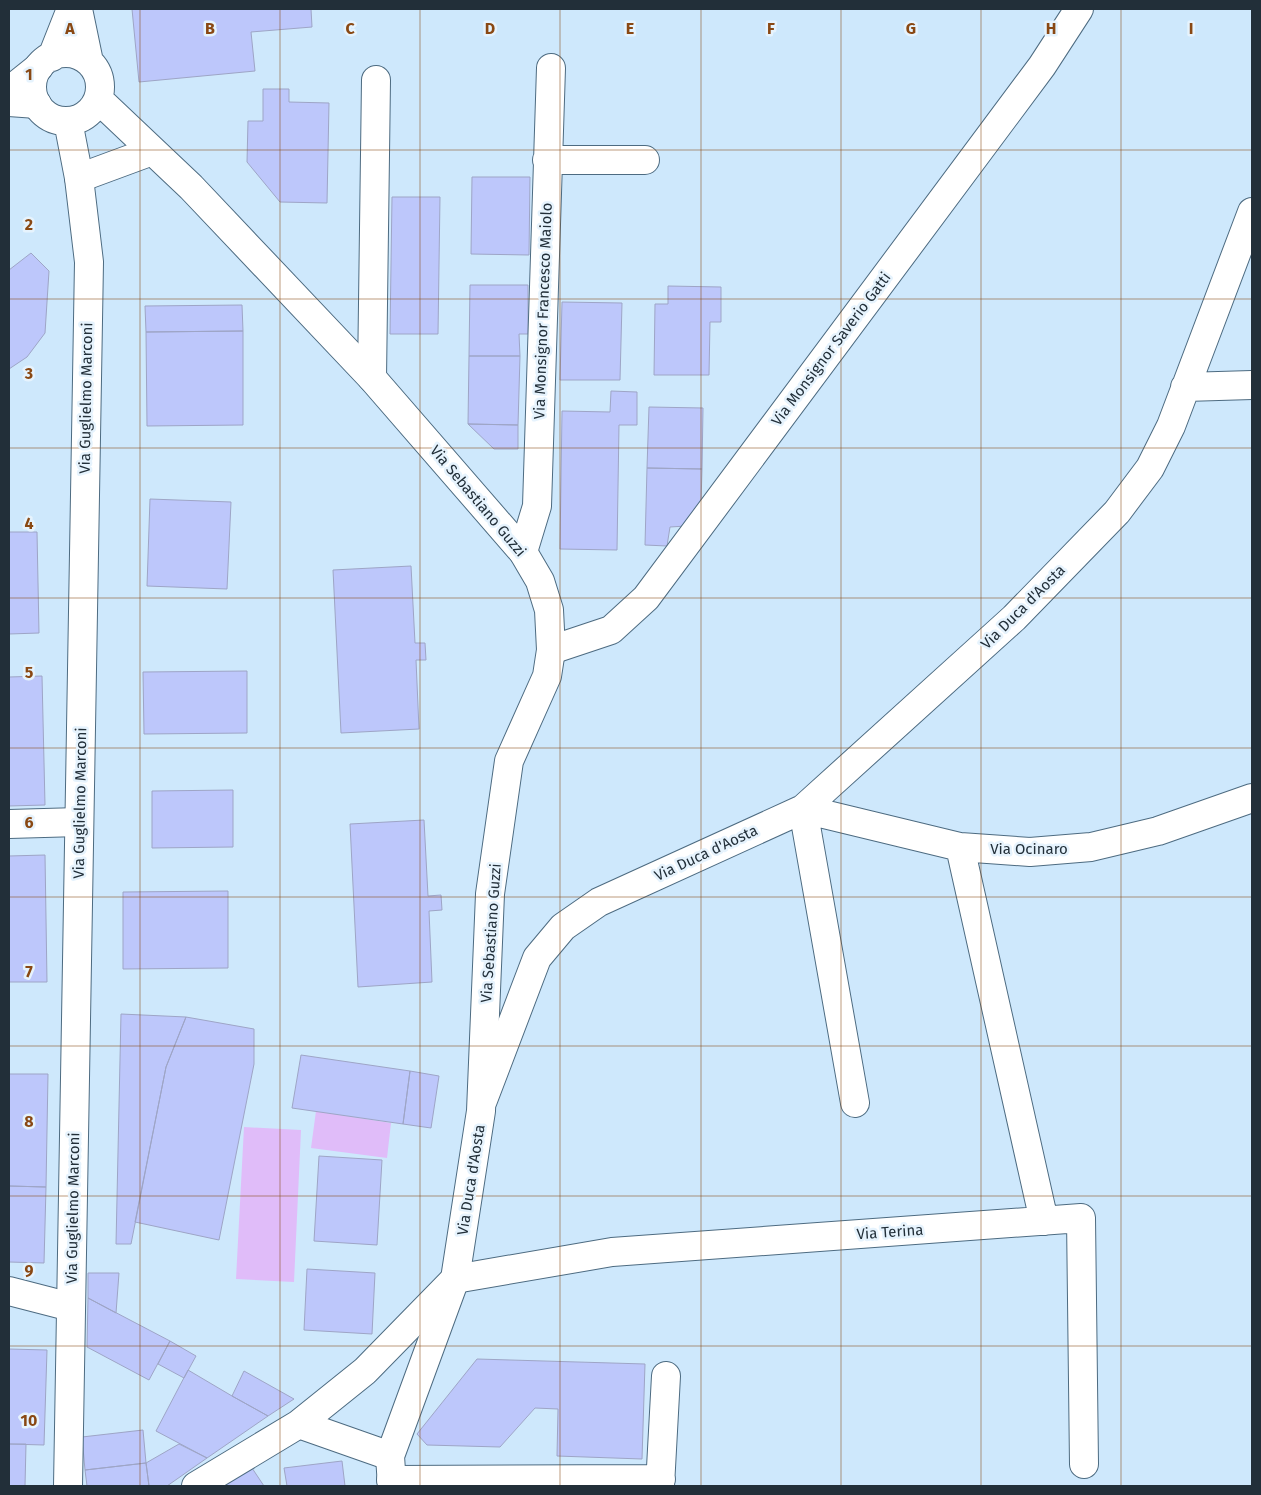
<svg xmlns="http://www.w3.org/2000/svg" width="1261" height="1495" font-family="'Fira Sans',sans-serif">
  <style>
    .green { fill: #e0bcf9 }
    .building { fill: #bdc7fb; stroke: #9ea5c6 }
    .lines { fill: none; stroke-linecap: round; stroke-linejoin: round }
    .minor-casing { stroke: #4d6b81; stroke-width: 30 }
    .tertiary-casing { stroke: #4d6b81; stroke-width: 30 }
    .secondary-casing { stroke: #4d6b81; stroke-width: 30 }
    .minor { stroke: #fff; stroke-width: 28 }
    .tertiary { stroke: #fff; stroke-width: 28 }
    .secondary { stroke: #fff; stroke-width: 28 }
    .grid { fill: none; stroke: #894813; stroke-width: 1; stroke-opacity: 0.55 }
    .labels { text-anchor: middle; stroke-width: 5; stroke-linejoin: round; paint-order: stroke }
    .street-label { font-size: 15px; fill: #222f39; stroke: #e6f3fd }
    .grid-label { font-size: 16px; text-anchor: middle; font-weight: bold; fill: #894813; stroke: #e6f3fd; stroke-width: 5; stroke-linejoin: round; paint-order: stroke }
  </style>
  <rect width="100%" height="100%" fill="#cee8fc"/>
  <!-- green -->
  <path class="green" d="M316 1111 391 1123 387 1158 311 1148Z
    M244 1127 301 1130 294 1282 236 1279Z"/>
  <!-- building -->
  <path class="building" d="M132 9H311L312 27 251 32 255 71 139 82Z
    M263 89H289V102L329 103 327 203 280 202 247 162 248 121H263Z
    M472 177H530L529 255 471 254Z
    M392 197H440L438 334H390Z
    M31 253 49 271 45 333 27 357 9 369V270Z
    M470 285H528V334H519L520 356H469Z
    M668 286 721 287V322H710L709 375H654L655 304H668Z
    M562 302 622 303 620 380H560Z
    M242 305 243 331 146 332 145 306Z
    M243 331V425L147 426 146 332Z
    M469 356H520L518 425 468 424Z
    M611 391 637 392V425H619L617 550 560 549 562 411 610 412Z
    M649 407 703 408 702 469 647 468Z
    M468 424 518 425V449H494Z
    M647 468 702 469 701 503 686 526 670 527 667 546 645 545Z
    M150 499 231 502 227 589 147 586Z
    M9 532H37L39 633 9 634Z
    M411 566 415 643H425L426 660H416L419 729 341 733 333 570Z
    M247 671V733L144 734 143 672Z
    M42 676 45 805 9 806V677Z
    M233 790V847L152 848V791Z
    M424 820 428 896 441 895 442 910 429 911 432 982 358 987 350 824Z
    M45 855 47 982H9V856Z
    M228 891V968L123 969V892Z
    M121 1014 186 1017 166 1067 131 1244H116Z
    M186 1017 254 1029V1064L219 1240 135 1222 166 1067Z
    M301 1055 410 1071 403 1124 292 1108Z
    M410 1071 439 1076 431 1128 403 1124Z
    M9 1074H48L46 1187 9 1186Z
    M319 1156 382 1160 377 1245 314 1241Z
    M9 1186 46 1187 44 1263 9 1262Z
    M307 1269 375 1273 372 1334 304 1330Z
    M88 1273H119L116 1313 88 1298Z
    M88 1298 170 1341 149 1380 87 1347Z
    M170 1341 196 1356 184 1378 158 1364Z
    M9 1349 47 1350 44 1445 9 1444Z
    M477 1359 645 1364 642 1459 557 1456 558 1409 535 1408 500 1447 427 1445 417 1434Z
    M188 1370 232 1396 268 1416 207 1458 156 1431Z
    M244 1371 294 1399 268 1416 232 1396Z
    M143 1430 146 1463 85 1470 82 1437Z
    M9 1444H26L25 1486H9Z
    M179 1444 207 1458 167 1486H149L146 1463Z
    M342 1461 345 1486H287L284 1468Z
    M146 1463 149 1486H87L85 1470Z
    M250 1465 264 1486H218Z"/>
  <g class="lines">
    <defs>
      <path id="minor" d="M547 160H645
        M79 178 144 154
        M372 378 376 80
        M1185 387 1252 385
        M523 552 537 506 551 68
        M551 650 611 630 646 598 1042 66 1079 9
        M9 824 79 822
        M960 847 1044 1221
        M483 1100 537 958 563 927 599 902 803 809 1014 618 1117 512 1150 468 1171 426 1252 212
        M855 1103 803 809 960 847 1030 852 1091 847 1158 831 1252 798
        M299 1424 390 1456
        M391 1480 661 1479
        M196 1486 299 1424 365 1371 455 1279 612 1252 1081 1218 1084 1464
        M660 1486 666 1376"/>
      <path id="tertiary" d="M9 91 39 67
        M9 102 37 104
        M9 1291 71 1307"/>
      <path id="secondary" d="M78 9 89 62
        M32 87a34 34 0 1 1 68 0a34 34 0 1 1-68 0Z
        M52 57 71 9
        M98 99 191 187 372 378 523 552 540 581 549 610 551 650 547 676 509 761 490 894 481 1111 455 1279 390 1456 392 1486
        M68 1486 89 262 79 178 68 121"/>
    </defs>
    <!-- minor casing -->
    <use href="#minor" class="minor-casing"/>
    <!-- tertiary casing -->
    <use href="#tertiary" class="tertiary-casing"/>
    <!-- secondary casing -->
    <use href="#secondary" class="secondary-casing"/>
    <!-- minor -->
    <use href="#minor" class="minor"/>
    <!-- tertiary -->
    <use href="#tertiary" class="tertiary"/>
    <!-- secondary -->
    <use href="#secondary" class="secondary"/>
  </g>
  <!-- grid -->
  <path class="grid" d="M140 9V1486M280 9V1486M420 9V1486M560 9V1486M701 9V1486M841 9V1486M981 9V1486M1121 9V1486M9 150H1252M9 299H1252M9 448H1252M9 598H1252M9 748H1252M9 897H1252M9 1046H1252M9 1196H1252M9 1346H1252"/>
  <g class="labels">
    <!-- street labels -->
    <g class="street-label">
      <text transform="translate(543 311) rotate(-88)" y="5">Via Monsignor Francesco Maiolo</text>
      <text transform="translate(831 349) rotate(-53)" y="5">Via Monsignor Saverio Gatti</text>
      <text transform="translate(86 398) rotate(-89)" y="5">Via Guglielmo Marconi</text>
      <text transform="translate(478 501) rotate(50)" y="5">Via Sebastiano Guzzi</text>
      <text transform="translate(1023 607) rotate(-45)" y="5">Via Duca d'Aosta</text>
      <text transform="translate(80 803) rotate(-89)" y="5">Via Guglielmo Marconi</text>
      <text x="1029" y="854">Via Ocinaro</text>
      <text transform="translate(706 853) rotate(-25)" y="5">Via Duca d'Aosta</text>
      <text transform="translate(491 933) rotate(-86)" y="5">Via Sebastiano Guzzi</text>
      <text transform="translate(471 1180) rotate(-81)" y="5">Via Duca d'Aosta</text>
      <text transform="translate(73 1208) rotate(-89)" y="5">Via Guglielmo Marconi</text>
      <text transform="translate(890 1232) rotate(-4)" y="5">Via Terina</text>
    </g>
  </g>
  <g class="grid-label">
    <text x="70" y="34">A</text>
    <text x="210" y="34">B</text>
    <text x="350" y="34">C</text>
    <text x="490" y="34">D</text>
    <text x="630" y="34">E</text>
    <text x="771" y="34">F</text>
    <text x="911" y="34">G</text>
    <text x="1051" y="34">H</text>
    <text x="1191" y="34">I</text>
    <text x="29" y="80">1</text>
    <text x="29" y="230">2</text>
    <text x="29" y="379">3</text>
    <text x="29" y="529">4</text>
    <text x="29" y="678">5</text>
    <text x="29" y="828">6</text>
    <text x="29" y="977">7</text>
    <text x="29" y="1127">8</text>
    <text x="29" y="1276">9</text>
    <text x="29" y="1426">10</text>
  </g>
  <!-- border -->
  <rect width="1261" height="1495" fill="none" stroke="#222f39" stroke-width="20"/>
</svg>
